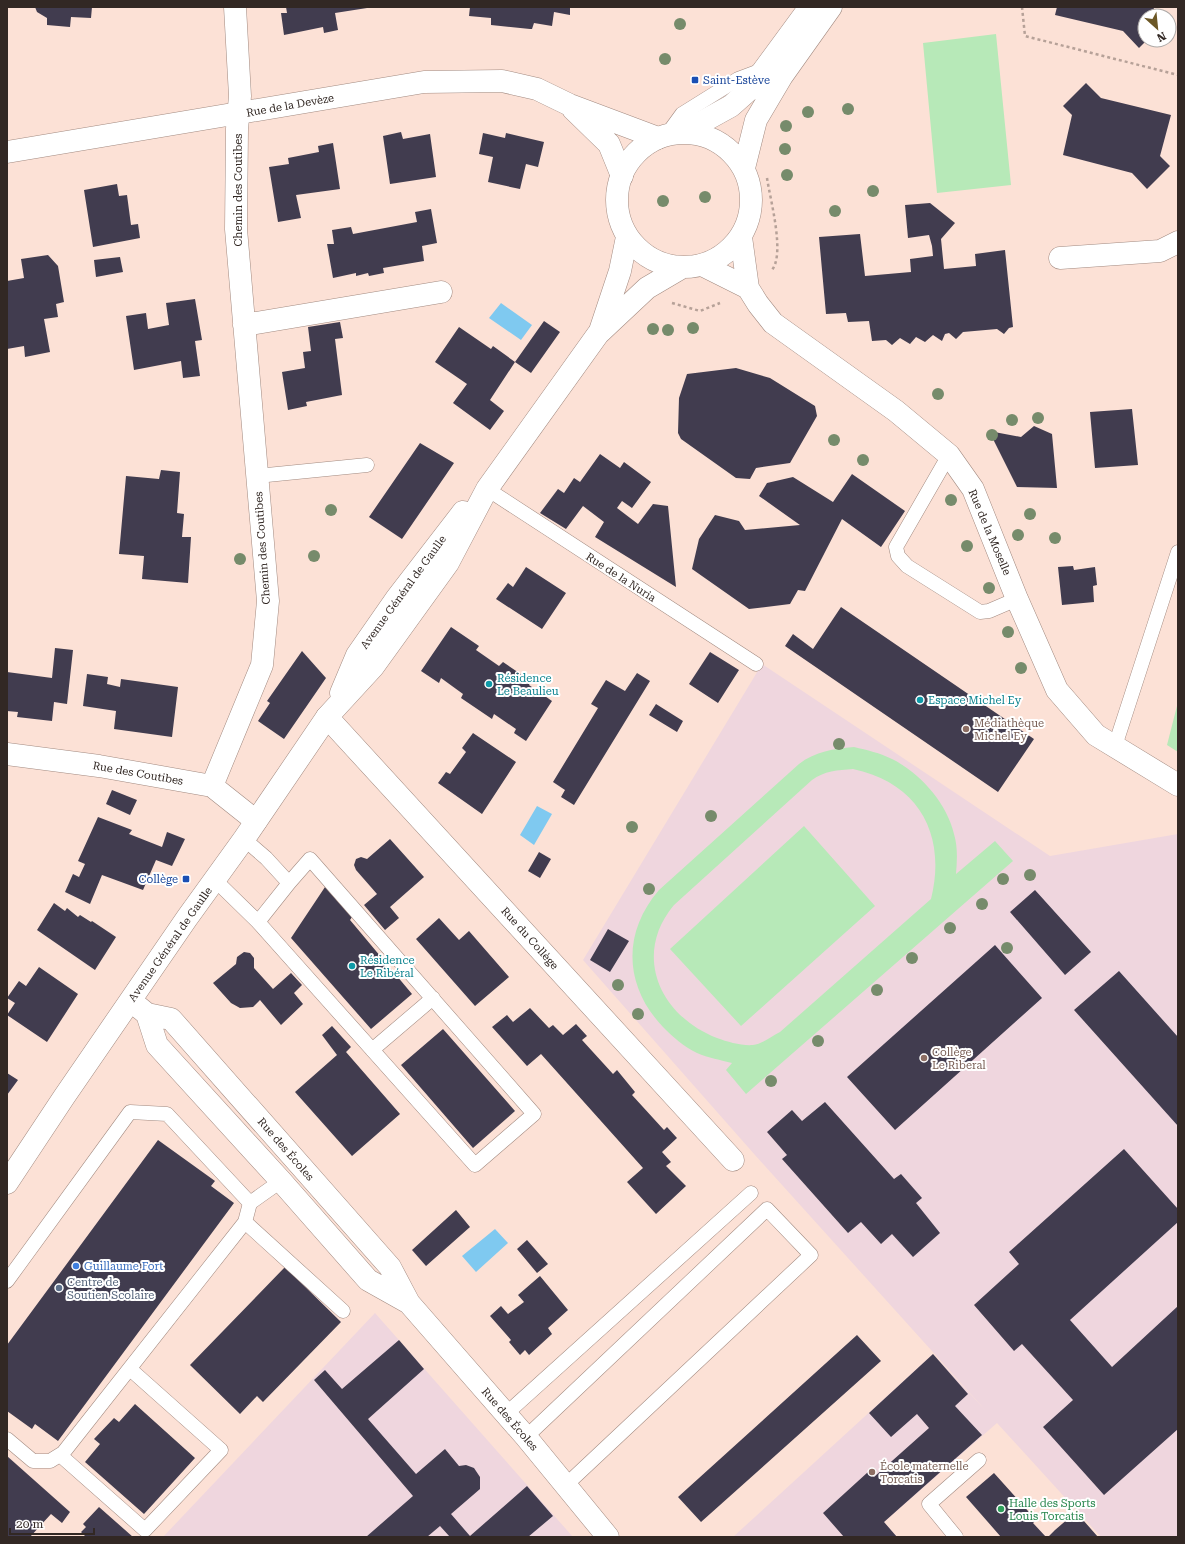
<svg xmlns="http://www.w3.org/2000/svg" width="1185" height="1544" font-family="'Roboto Serif',serif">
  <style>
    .education { fill: #efd6de }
    .green { fill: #b7e9b8; fill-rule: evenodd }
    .water { fill: #7fc9f0 }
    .building { fill: #413c4f }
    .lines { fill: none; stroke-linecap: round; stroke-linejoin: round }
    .lane-casing { stroke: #a28a80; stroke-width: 15 }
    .street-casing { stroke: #a28a80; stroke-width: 23 }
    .secondary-casing { stroke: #a28a80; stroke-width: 23 }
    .path { stroke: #b6a198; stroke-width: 2.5; stroke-dasharray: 3 3; stroke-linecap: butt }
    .lane { stroke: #fff; stroke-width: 14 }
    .street { stroke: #fff; stroke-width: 22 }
    .secondary { stroke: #fff; stroke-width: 22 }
    .tree { fill: #768b6b }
    .transit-dot { fill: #1a4fb4; stroke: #fff; stroke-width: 1.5 }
    .culture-dot { fill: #0f9aa8; stroke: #fff; stroke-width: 1.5 }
    .education-dot { fill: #8d6e63; stroke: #fff; stroke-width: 1.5 }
    .shop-dot { fill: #3f7fe0; stroke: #fff; stroke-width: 1.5 }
    .service-dot { fill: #5c6f8a; stroke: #fff; stroke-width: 1.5 }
    .leisure-dot { fill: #2e9e5b; stroke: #fff; stroke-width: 1.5 }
    .labels { text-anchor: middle; stroke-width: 4; stroke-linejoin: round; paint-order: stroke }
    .transit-label { font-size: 11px; fill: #164399; stroke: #fff; text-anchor: start }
    .street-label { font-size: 11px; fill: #322824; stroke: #fff }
    .culture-label { font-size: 11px; fill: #0d838f; stroke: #fff; text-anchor: start }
    .education-label { font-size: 11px; fill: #785e54; stroke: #fff; text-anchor: start }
    .shop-label { font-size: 11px; fill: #366cbe; stroke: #fff; text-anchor: start }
    .service-label { font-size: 11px; fill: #4e5e75; stroke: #fff; text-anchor: start }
    .leisure-label { font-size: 11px; fill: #27864d; stroke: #fff; text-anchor: start }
  </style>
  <rect width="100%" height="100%" fill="#fce1d6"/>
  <!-- education -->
  <path class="education" d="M762 664 1050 856 1178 834V1537H1101L997 1423 884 1522 897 1537H733L933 1354 987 1412 755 1155 583 960Z
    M375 1313 573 1537H163Z"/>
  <!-- green -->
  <path class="green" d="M996 34 1011 185 937 193 923 43Z
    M1178 702V752L1167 745Z
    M854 747C867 750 880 753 892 759 920 773 947 803 954 834 958 847 957 861 956 874L995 841 1013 861 746 1094 726 1070 732 1063C721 1060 708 1058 697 1053 684 1047 673 1037 663 1027 624 986 622 933 659 890L799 764C816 751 833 749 854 747ZM853 769C919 783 947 835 931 899L780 1032C772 1036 762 1044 753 1045 742 1046 728 1042 717 1038 660 1016 632 955 674 905L812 780C824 771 838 770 853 769Z
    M804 826 875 906 741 1026 670 949Z"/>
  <!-- water -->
  <path class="water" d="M501 303 532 325 521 340 489 318Z
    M537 806 552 814 534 845 520 835Z
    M495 1229 508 1243 476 1272 462 1256Z"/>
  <!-- building -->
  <path class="building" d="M35 7H92L91 18 71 17 70 27 47 25V18L37 12Z
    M286 7H367V8L335 13 338 30 324 33 323 27 284 35 281 13H287Z
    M470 7H570V15L554 12 552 26 534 23 532 29H530L491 25V18L469 16Z
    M1057 7H1154L1153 16H1145V40H1147L1139 48 1123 31 1055 15Z
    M1086 83 1101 98 1171 115 1160 156 1170 166 1147 189 1132 173 1063 155 1072 115 1063 106Z
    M401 132 403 139 430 134 436 177 390 184 383 136Z
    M483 133 505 138 506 133 544 142 538 167 526 164 520 189 488 182 493 157 479 154Z
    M333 143 340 189 296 195 301 218 278 222 269 167 289 164 288 158 319 152 318 146Z
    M117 184 119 196 127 195 131 225 138 224 140 238 93 247 84 190Z
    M930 203 955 223 941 239 944 269 976 266 975 254 1005 250 1013 327 1009 328 1004 334 997 329 963 332 956 339 949 333 945 334 942 341 933 335 925 342 916 337 910 344 900 338 892 345 886 340 872 341 869 321 848 322 846 313 826 314 819 237 860 234 865 276 911 272 910 259 933 256 932 246 929 235 908 238 905 205Z
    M431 209 437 243 422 246 424 261 383 268 384 273 369 276 368 273 356 276V273L333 278 327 244H334L332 230 351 227 353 234 417 222 415 212Z
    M48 255 58 266 64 302 56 304 58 317 44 319 50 352 25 357 24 346 7 349V281L24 278 21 259Z
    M120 257 123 272 96 277 94 260Z
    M195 299 202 340 195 341 200 376 183 378 181 361 134 370 126 316 146 313 148 329 169 325 166 303Z
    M544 321 560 332 531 373 515 362 490 400 504 411 490 430 453 403 467 384 435 362 459 327 491 349 493 346 515 362Z
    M340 322 343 338 335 339 342 395 306 402 307 406 288 410 282 372 305 368 303 352 311 351 308 327Z
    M736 368 770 378 815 406 817 416 790 463 756 468 750 479 736 478 681 439 678 433 679 398 687 374Z
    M1132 409 1138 465 1095 468 1090 412Z
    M1034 426 1052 434 1057 488 1017 487 989 431 1021 437Z
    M420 443 454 463 402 539 369 517Z
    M600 454 620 468 624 462 651 482 632 508 622 501 617 508 638 524 653 504 668 506 676 587 595 537 604 522 583 506 566 529 540 513 558 489 564 493 574 478 580 482Z
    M161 470 180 472 177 513 184 514 182 537H191L188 583 142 579 144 556 119 554 126 476 159 479Z
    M852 474 905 511 881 547 842 519 805 591 798 590 790 604 749 609 692 569 699 539 715 515 739 521 745 530 800 525 759 496 767 483 793 477 833 502Z
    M1073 566 1074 570 1095 567 1097 585 1093 586 1094 602 1062 605 1058 567Z
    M526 567 566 593 542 629 496 599 508 583 513 587Z
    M841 607 1034 739 998 792 785 646 793 634 813 649Z
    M451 627 479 646 476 650 499 666 503 662 531 681 529 685 552 701 526 741 514 733 516 729 494 714 492 719 461 698 463 694 441 678 439 683 421 671Z
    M55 648 73 650 67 704 54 702 52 721 17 717 18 712 7 711V672L52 678Z
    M302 651 326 678 284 739 258 721 270 703 267 701Z
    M710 652 739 670 718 703 689 684Z
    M637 673 650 681 574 805 561 797 565 790 553 782 598 708 591 704 606 680 625 691Z
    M87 674 108 677 107 684 120 687 121 679 178 687 172 737 114 729 116 711 83 706Z
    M656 704 683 721 677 732 649 715Z
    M473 733 516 762 482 814 438 783 446 772 450 774 466 752 462 748Z
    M112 790 137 800 130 815 106 804Z
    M98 817 132 830 129 834 162 847 167 832 185 839 172 866 156 860 143 890 102 875 90 904 65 892 73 874 79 877 85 864 78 861Z
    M390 839 424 877 390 907 399 918 385 930 364 905 377 894 356 870 354 865 356 859 361 857 367 859Z
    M539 852 551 859 540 878 528 871Z
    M325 887 352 917 350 920 412 994 371 1029 291 938Z
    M1035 890 1091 952 1065 975 1010 912Z
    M54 903 65 911 67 908 78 917 80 915 91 922 92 921 116 937 95 970 37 930Z
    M439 918 459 940 469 931 509 977 475 1006 416 939Z
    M608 929 629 941 610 972 590 960Z
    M995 945 1042 998 895 1130 847 1077Z
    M244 952 250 953 254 958V968L273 989 291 973 302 985 294 993 303 1004 281 1025 260 1000 253 1007 240 1008 231 1003 213 983 236 964 237 957Z
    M39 967 78 994 47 1042 7 1015 15 1003 7 998 19 981 26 986Z
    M1119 971 1178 1037V1126L1074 1010Z
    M530 1008 549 1028 553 1025 563 1035 576 1024 587 1036 582 1040 613 1074 617 1070 635 1092 632 1095 664 1130 667 1127 677 1138 662 1152 671 1162 666 1166 686 1186 656 1214 627 1182 643 1168 541 1054 527 1066 492 1027 507 1015 513 1022Z
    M332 1026 351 1047 346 1052 400 1114 352 1156 295 1092 337 1055 322 1035Z
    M443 1029 515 1111 473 1148 401 1065Z
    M7 1073 18 1080 7 1095Z
    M825 1102 894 1179 901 1174 922 1198 916 1203 940 1233 913 1257 892 1234 881 1244 861 1222 848 1233 782 1159 787 1155 767 1132 792 1110 802 1121Z
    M158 1140 215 1181 211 1186 234 1203 58 1441 35 1424 32 1429 7 1411V1345Z
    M1124 1149 1178 1209V1222L1070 1320 1112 1367 1178 1306V1429L1104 1495 1043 1427 1073 1400 1022 1344 1014 1351 974 1305 1019 1264 1009 1252Z
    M456 1210 470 1227 426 1266 412 1250Z
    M527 1240 548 1264 537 1273 517 1249Z
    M285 1267 341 1322 263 1402 257 1396 240 1414 190 1365Z
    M540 1276 568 1310 548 1328 552 1334 529 1355 525 1350 520 1355 509 1342 511 1340 490 1316 501 1306 508 1314 524 1302 518 1295Z
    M857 1335 881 1361 701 1522 678 1497Z
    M399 1340 424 1369 368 1419 416 1474 445 1449 459 1466 466 1465 474 1468 480 1477V1489L451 1514 470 1536 527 1486 553 1516 528 1537H450L440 1526 427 1537H366L413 1496 314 1380 325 1370 342 1389Z
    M933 1354 968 1394 955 1406 982 1435 884 1522 897 1537H844L823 1513 868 1472 874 1477 929 1428 917 1414 891 1437 869 1413Z
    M135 1404 195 1458 144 1514 85 1462 100 1444 94 1439 114 1418 119 1422Z
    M7 1456 70 1512 62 1523 51 1514 30 1537H7Z
    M994 1473 1036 1520 1033 1523 1046 1537H1001L966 1497Z
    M99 1507 133 1537H86L81 1532 86 1527 83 1524Z
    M1076 1512 1098 1537H1048L1055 1530Z"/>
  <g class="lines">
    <defs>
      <path id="lane" d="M666 136 682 114 738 79 762 70
        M949 455 896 547 898 556 907 566 980 612 989 611 1017 599
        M257 476 367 465
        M487 489 756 664
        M1115 746 1178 552
        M215 880 258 922 289 883 266 858 244 839
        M258 922 475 1165 534 1114 310 859 289 883
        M372 1050 433 998
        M250 1203 281 1181
        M245 1222 343 1311
        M7 1281 130 1112 167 1114 250 1203 245 1222 63 1453 50 1461H33L7 1439
        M506 1414 751 1193
        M526 1437 767 1209 811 1255 566 1485
        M60 1455 145 1530 221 1450 130 1369
        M956 1537 929 1504 979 1460"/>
      <path id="street" d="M573 109 609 144 622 176
        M7 152 424 82 502 81 537 89 570 105 658 138
        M741 237 748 288 758 304 773 323 896 411 949 455 973 489 1017 599 1057 690 1096 735 1178 785
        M1060 258 1160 251 1178 242
        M702 265 748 288
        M244 325 441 292
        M327 717 733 1160
        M7 754 99 766 212 786 256 821
        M212 786 262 665 268 601 236 229 237 129 240 96 235 7
        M131 1001 147 1014 171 1019 390 1267 409 1303 526 1437 608 1537
        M147 1014 157 1045 281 1181 368 1280 409 1303"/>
      <path id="secondary" d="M682 133 731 106 749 90 810 7
        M617 200a67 67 0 1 1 134 0a67 67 0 1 1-134 0Z
        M744 168 756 120 782 76 831 7
        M600 331 620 271 627 237
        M341 693 357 655 396 599 463 512
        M7 1183 64 1097 187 918 244 839 327 717 373 667 448 563 487 489 598 334 647 288 681 268"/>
    </defs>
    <!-- lane casing -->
    <use href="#lane" class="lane-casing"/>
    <!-- street casing -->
    <use href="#street" class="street-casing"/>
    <!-- secondary casing -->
    <use href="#secondary" class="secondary-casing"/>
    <!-- path -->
    <path class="path" d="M1022 7 1025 36 1178 75
      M767 178C770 199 786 256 771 271
      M672 303 700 311 720 303"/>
    <!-- lane -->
    <use href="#lane" class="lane"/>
    <!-- street -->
    <use href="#street" class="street"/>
    <!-- secondary -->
    <use href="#secondary" class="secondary"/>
  </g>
  <!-- trees -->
  <g class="tree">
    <circle cx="680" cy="24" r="6"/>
    <circle cx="665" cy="59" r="6"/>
    <circle cx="848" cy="109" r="6"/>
    <circle cx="808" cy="112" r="6"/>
    <circle cx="786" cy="126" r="6"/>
    <circle cx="785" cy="149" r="6"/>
    <circle cx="787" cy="175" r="6"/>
    <circle cx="873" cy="191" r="6"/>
    <circle cx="705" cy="197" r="6"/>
    <circle cx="663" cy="201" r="6"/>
    <circle cx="835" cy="211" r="6"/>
    <circle cx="693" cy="328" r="6"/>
    <circle cx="653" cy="329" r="6"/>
    <circle cx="668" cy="330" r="6"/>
    <circle cx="938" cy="394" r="6"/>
    <circle cx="1038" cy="418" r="6"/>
    <circle cx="1012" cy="420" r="6"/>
    <circle cx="992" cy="435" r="6"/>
    <circle cx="834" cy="440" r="6"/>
    <circle cx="863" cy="460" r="6"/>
    <circle cx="951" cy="500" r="6"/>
    <circle cx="331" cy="510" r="6"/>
    <circle cx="1030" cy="514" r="6"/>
    <circle cx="1018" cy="535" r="6"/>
    <circle cx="1055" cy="538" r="6"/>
    <circle cx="967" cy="546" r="6"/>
    <circle cx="314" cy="556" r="6"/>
    <circle cx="240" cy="559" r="6"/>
    <circle cx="989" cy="588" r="6"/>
    <circle cx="1008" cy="632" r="6"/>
    <circle cx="1021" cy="668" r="6"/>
    <circle cx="839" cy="744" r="6"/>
    <circle cx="711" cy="816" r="6"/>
    <circle cx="632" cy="827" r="6"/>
    <circle cx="1030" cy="875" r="6"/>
    <circle cx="1003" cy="879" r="6"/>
    <circle cx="649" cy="889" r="6"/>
    <circle cx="982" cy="904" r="6"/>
    <circle cx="950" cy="928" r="6"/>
    <circle cx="1007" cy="948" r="6"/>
    <circle cx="912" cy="958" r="6"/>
    <circle cx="618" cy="985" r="6"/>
    <circle cx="877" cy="990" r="6"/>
    <circle cx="638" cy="1014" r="6"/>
    <circle cx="818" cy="1041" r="6"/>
    <circle cx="771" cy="1081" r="6"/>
  </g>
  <!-- markers -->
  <g class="transit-dot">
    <rect x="691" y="76" width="8" height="8" rx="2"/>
    <rect x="182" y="875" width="8" height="8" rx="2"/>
  </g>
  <g class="culture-dot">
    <circle cx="489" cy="684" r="4"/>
    <circle cx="920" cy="700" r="4"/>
    <circle cx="352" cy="966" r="4"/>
  </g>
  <g class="education-dot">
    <circle cx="966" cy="729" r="4"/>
    <circle cx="924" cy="1058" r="4"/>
    <circle cx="872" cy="1472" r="4"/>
  </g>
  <circle class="shop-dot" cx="76" cy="1266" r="4"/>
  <circle class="service-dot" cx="59" cy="1288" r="4"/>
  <circle class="leisure-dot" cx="1001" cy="1509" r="4"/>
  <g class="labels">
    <!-- transit labels -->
    <g class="transit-label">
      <text x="703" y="84">Saint-Estève</text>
      <text x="178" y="883" text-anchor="end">Collège</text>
    </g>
    <!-- street labels -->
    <g class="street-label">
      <text transform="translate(290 105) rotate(-10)" y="4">Rue de la Devèze</text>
      <text transform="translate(238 190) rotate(-90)" y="4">Chemin des Coutibes</text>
      <text transform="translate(990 532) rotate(67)" y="4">Rue de la Moselle</text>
      <text transform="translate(262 548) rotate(-94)" y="4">Chemin des Coutibes</text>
      <text transform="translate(621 577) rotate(33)" y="4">Rue de la Nuria</text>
      <text transform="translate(403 592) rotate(-54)" y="4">Avenue Général de Gaulle</text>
      <text transform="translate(138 773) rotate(10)" y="4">Rue des Coutibes</text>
      <text transform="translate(530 938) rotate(48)" y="4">Rue du Collège</text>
      <text transform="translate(170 944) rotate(-55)" y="4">Avenue Général de Gaulle</text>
      <text transform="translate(286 1149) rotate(49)" y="4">Rue des Écoles</text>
      <text transform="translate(510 1419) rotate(49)" y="4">Rue des Écoles</text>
    </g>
    <!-- culture labels -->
    <g class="culture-label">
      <text x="497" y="682">Résidence<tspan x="497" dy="13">Le Beaulieu</tspan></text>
      <text x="928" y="704">Espace Michel Ey</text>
      <text x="360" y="964">Résidence<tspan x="360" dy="13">Le Ribéral</tspan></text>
    </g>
    <!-- education labels -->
    <g class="education-label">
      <text x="974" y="727">Médiathèque<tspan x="974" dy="13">Michel Ey</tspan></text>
      <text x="932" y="1056">Collège<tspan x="932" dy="13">Le Riberal</tspan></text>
      <text x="880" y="1470">École maternelle<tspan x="880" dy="13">Torcatis</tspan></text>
    </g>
    <!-- shop labels -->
    <g class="shop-label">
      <text x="84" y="1270">Guillaume Fort</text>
    </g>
    <!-- service labels -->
    <g class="service-label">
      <text x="67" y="1286">Centre de<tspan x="67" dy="13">Soutien Scolaire</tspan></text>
    </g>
    <!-- leisure labels -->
    <g class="leisure-label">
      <text x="1009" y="1507">Halle des Sports<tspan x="1009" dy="13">Louis Torcatis</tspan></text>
    </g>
  </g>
  <!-- border -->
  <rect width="1185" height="1544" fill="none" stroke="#322824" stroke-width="16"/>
  <!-- north arrow -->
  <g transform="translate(1157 28) rotate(153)"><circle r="19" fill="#ffffff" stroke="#ada9a7"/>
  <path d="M0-3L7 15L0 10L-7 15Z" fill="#6c5726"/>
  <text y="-6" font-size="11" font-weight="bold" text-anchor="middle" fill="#322824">N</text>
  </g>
  <!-- scale -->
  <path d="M10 1528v6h84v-6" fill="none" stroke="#322824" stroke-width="2"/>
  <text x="16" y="1528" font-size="12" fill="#322824" stroke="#ffffff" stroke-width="3" paint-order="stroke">20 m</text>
</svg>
